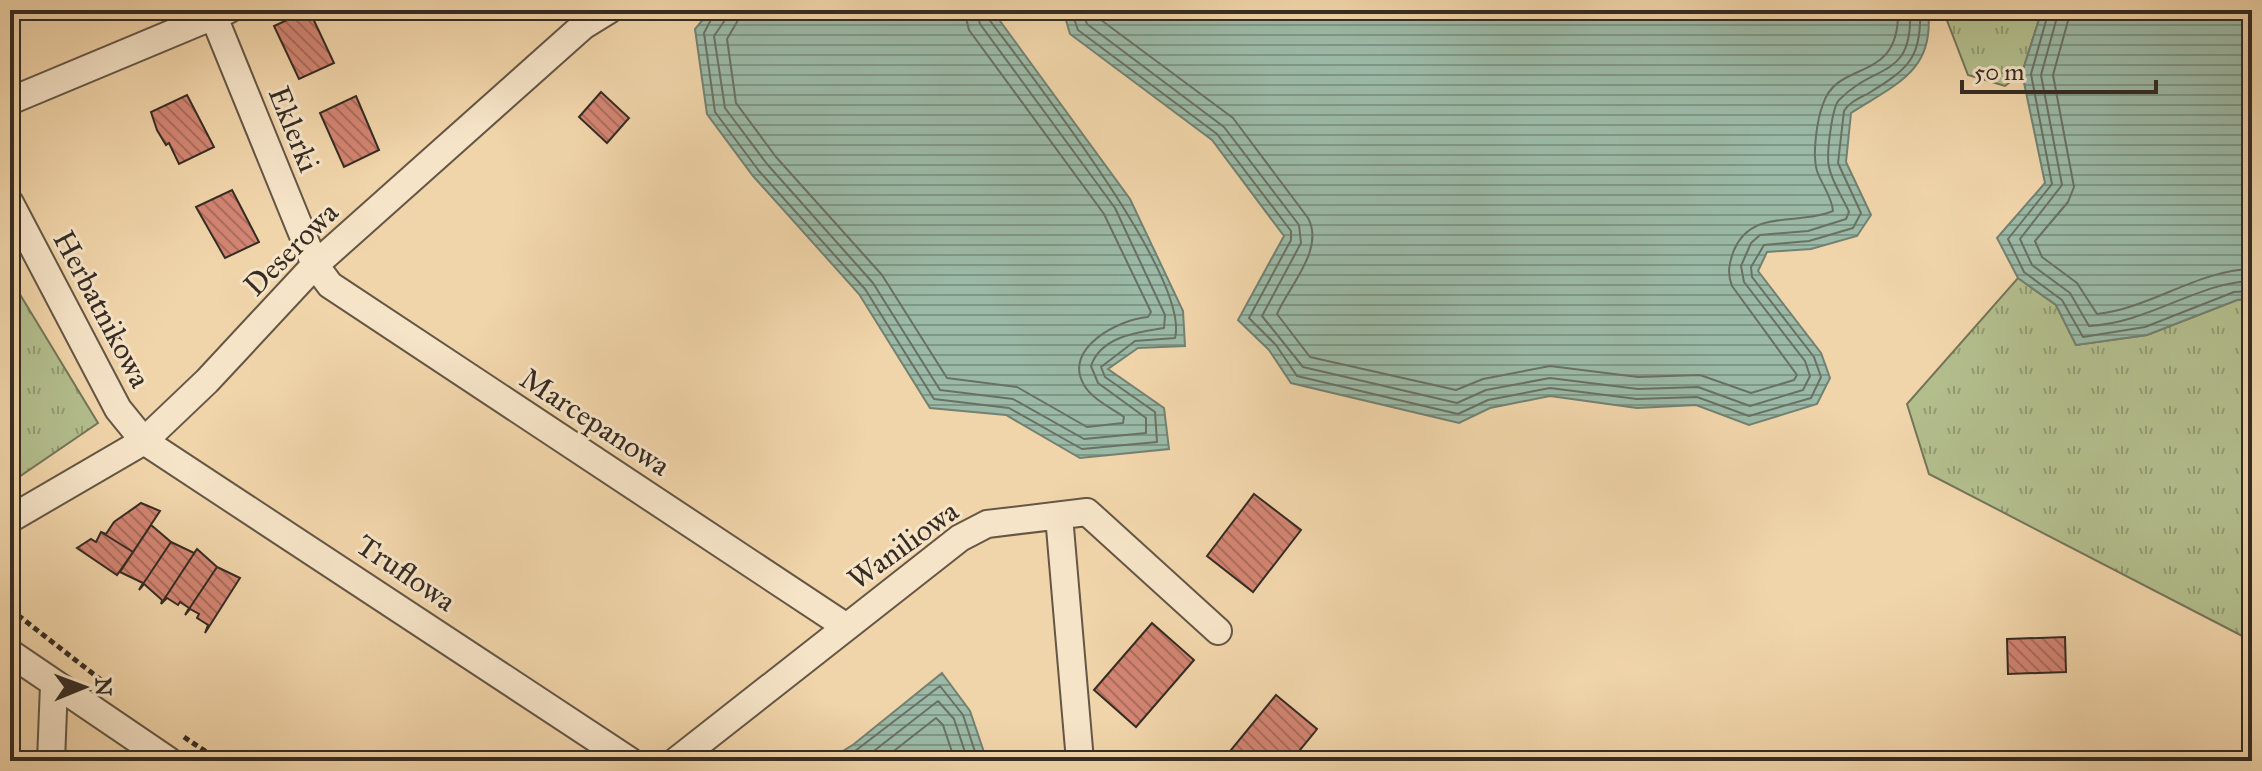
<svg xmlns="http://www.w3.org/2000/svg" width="2262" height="771" font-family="'IM FELL Great Primer',serif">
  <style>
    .grass { fill: url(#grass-tufts); stroke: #747558; stroke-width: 2 }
    .water { fill: url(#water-rules); stroke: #738172; stroke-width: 2 }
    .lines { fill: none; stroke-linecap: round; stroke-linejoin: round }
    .shore { stroke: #687264; stroke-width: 2 }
    .building { fill: url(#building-back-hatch); stroke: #362c23; stroke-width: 2 }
    .minor-casing { stroke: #655645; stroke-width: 30 }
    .path { stroke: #362c23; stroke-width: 5; stroke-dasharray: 6 4; stroke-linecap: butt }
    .minor { stroke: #f6e4c8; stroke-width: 26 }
    .labels { text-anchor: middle; stroke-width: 6; stroke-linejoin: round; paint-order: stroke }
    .street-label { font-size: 30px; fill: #362c23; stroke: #f6e4c8 }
  </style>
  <defs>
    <pattern id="grass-tufts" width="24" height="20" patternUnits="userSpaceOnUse" patternTransform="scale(2)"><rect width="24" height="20" fill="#b3be8d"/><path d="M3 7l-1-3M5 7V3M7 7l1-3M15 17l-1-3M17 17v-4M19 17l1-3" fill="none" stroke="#929b73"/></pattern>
    <pattern id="water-rules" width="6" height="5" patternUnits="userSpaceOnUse" patternTransform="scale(2)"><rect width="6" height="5" fill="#9bb9a6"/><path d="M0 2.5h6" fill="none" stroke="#7f9787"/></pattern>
    <pattern id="building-back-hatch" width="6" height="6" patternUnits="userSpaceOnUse" patternTransform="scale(2)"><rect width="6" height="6" fill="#d28573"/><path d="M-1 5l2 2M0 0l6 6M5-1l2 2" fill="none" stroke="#ab6d5e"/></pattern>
  </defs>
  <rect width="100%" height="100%" fill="#f1d5aa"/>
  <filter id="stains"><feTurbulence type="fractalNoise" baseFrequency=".0025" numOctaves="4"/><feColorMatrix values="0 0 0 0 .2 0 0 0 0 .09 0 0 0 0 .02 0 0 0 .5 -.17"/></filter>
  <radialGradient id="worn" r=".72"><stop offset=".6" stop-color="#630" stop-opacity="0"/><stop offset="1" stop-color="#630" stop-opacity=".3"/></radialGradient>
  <!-- grass -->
  <path class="grass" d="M1943 10H2042L2022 73 2005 86 1968 75Z
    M10 278 98 423 10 483Z
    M2018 278 2056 305 2076 345 2147 335 2237 300 2252 298V641L1929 474 1907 404Z"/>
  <!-- water -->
  <path class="water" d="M711 10H992L1130 199 1183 311 1185 346 1138 348 1108 369 1164 408 1169 449 1080 458 1006 415 930 408 859 294 753 176 707 114 695 29Z
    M1063 10H1928C1935 71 1896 84 1851 113L1846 162 1871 215 1857 236 1811 249 1767 252 1758 271 1821 353 1830 378 1817 404 1749 425 1696 405 1637 408 1550 396 1490 408 1459 423 1291 383 1269 350 1238 320 1284 236 1212 140 1070 34Z
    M2042 10H2252V298L2237 300 2147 335 2076 345 2056 305 2018 278 1997 238 2045 183 2022 73Z
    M942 673 970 711 987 761H827L854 744Z"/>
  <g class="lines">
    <!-- shore -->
    <path class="shore" d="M716 10 704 33 715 112 759 171 865 289 934 399 1009 408 1082 449 1157 442 1155 412 1105 377 1101 367 1135 341 1175 338C1191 277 1028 72 988 18L986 10
      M727 10 725 20 714 36 725 108 767 164 873 283 940 390 1013 399 1084 439 1146 433V418L1098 383 1091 366C1101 336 1139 332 1164 328L1165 315 1115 208 980 24 976 10
      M739 10 737 22 727 39 736 103 776 157 882 275 947 378 1017 387 1087 427 1123 423 1124 417C1111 408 1092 399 1084 385 1062 348 1120 319 1148 317L1151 312 1104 214 969 30 964 10
      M1071 10 1078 30 1217 134 1291 231V240L1249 318 1276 345 1297 376 1458 414 1488 400 1550 388 1637 399 1697 397 1749 416 1811 398 1821 377 1814 357 1752 277 1751 267 1764 245 1809 241 1853 228 1861 213 1838 163 1844 111C1849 102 1860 98 1869 93 1908 69 1922 58 1920 10
      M1082 10 1087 24 1224 127 1299 225 1301 243 1262 316 1303 367 1457 403 1486 390 1550 378 1638 389 1698 387 1750 406 1803 390 1810 376 1805 361 1744 282 1741 266 1751 243 1760 235 1808 231 1846 219 1849 212C1843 198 1832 182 1829 167 1826 156 1832 107 1839 100 1876 62 1913 80 1910 10
      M1094 10 1097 17 1233 118 1308 218C1325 249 1289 286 1277 314L1310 357 1456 390 1483 379 1550 366 1638 377 1700 375 1751 393 1794 380 1797 375 1732 286C1727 273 1729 263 1734 250 1752 208 1798 226 1833 211 1832 197 1822 185 1817 171 1812 154 1817 120 1823 104 1838 58 1900 85 1898 10
      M2049 10 2031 74 2052 184 2008 239 2024 272 2062 300 2083 337 2145 327 2234 292 2252 291
      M2059 10 2041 75 2062 185 2020 239 2032 265 2070 293 2089 326C2149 323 2199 282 2252 281
      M2071 10 2053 75 2074 187 2068 202 2035 241 2042 257 2077 283 2097 314C2151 308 2198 270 2252 269
      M842 761 940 686 963 715 978 761
      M861 761 938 701 954 719 968 761
      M881 761 936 718 943 725 955 761"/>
  </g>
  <!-- building -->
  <path class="building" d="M309 10 334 63 299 79 274 26Z
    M601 92 629 118 607 143 579 117Z
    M187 95 214 147 179 164 169 143 166 145 157 130 151 112Z
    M356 96 379 150 344 167 320 113Z
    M232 190 259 242 225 258 196 207Z
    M1254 494 1301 530 1253 592 1207 556Z
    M141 503 160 511 133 552 101 532 106 534 114 522Z
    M151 525 171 542 139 590 143 583 120 572Z
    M101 532 133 552 117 575 77 548 91 539 96 542Z
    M171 542 194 553 197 549 161 604 162 600 144 584 139 590Z
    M197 549 217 567 185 615 189 608 180 602 178 605 167 598 161 604Z
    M217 567 240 578 205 633 208 625 197 618 199 614 190 609 185 615Z
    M1152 623 1194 660 1136 727 1094 690Z
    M2065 637 2066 672 2008 674 2007 639Z
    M1276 695 1317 729 1314 733 1291 761H1222Z"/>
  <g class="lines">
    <defs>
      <path id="minor" d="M214 17 315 265 330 285 845 626
        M10 101 228 10
        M10 203 118 409 144 441 630 761
        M1059 516 1080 761
        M10 519 144 441 207 381 315 265 583 26 609 10
        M10 653 169 761
        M51 761 54 685
        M676 761 960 538 987 524 1087 512 1218 631"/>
    </defs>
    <!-- minor casing -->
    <use href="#minor" class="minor-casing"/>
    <!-- path -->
    <path class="path" d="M10 609 110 687
      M184 737 220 761"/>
    <!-- minor -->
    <use href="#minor" class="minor"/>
  </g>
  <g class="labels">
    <!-- street labels -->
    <g class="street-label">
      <text transform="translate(294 129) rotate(68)" y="10">Eklerki</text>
      <text transform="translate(291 249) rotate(-45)" y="10">Deserowa</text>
      <text transform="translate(102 309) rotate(62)" y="10">Herbatnikowa</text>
      <text transform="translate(595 422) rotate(33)" y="10">Marcepanowa</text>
      <text transform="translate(903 545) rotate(-36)" y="10">Waniliowa</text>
      <text transform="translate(406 573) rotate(34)" y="10">Truflowa</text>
    </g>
  </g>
  <!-- margin -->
  <rect width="2262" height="771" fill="none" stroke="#f1d5aa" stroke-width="40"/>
  <rect x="12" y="12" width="2238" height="747" fill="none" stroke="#362c23" stroke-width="4"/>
  <rect x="20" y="20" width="2222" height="731" fill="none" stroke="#362c23" stroke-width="2"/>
  <!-- north arrow -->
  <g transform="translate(84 687) rotate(89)" stroke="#f6e4c8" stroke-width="6" paint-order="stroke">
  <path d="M0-6L14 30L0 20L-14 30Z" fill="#362c23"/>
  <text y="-12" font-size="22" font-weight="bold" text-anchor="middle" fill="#362c23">N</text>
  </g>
  <!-- scale -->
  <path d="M1962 80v12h194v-12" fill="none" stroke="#362c23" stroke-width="4"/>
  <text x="1974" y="80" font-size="24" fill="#362c23" stroke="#f6e4c8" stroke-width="6" paint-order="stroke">50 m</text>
  <rect width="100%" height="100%" filter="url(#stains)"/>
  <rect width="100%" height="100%" fill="url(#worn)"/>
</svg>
